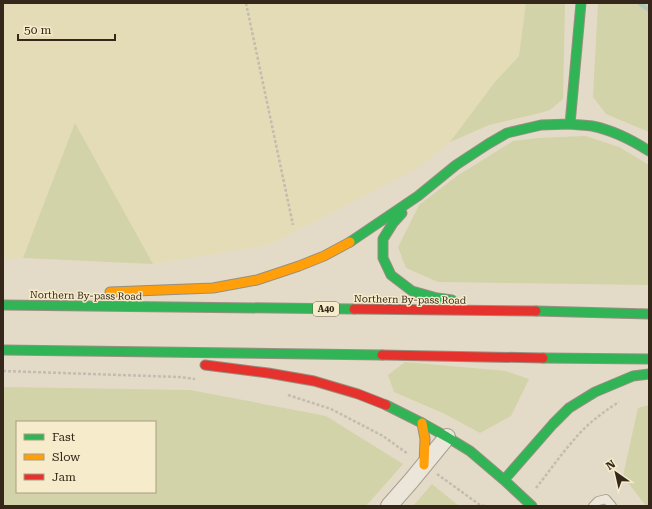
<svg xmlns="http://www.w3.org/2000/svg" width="652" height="509" font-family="'Roboto Serif',serif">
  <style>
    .farmland { fill: #e4dcb6 }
    .green { fill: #d2d3a8; fill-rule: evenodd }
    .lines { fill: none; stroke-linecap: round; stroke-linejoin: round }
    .stream { stroke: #b4c8bc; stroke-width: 4 }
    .lane-casing { stroke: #a8a091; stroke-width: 10 }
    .street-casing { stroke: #a8a091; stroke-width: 18 }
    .fast-casing { stroke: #978f81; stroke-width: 11 }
    .slow-casing { stroke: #978f81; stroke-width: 11 }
    .jam-casing { stroke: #978f81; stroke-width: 11 }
    .path { stroke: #c3bcb1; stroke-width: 2.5; stroke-dasharray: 3 2; stroke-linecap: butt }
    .lane { stroke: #ebe6d9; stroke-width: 8 }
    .street { stroke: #ebe6d9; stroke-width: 16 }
    .fast { stroke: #30b455; stroke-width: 9 }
    .slow { stroke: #ff9f0a; stroke-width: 9 }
    .jam { stroke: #e5322d; stroke-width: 9 }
    .labels { text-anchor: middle; stroke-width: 3; stroke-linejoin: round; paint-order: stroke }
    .shield { fill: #f6ebcb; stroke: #6f624f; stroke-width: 1 }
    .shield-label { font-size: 9px; font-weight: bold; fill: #35281a }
    .street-label { font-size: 10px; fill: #35281a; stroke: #f6ebcb }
  </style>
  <rect width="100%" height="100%" fill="#e3dbc7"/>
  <!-- farmland -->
  <path class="farmland" d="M3 3H526L519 55 495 82 450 142 418 168 269 245 153 264 75 123 23 258 3 259Z"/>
  <!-- green -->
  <path class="green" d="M526 3H565L563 99 550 110 540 113 489 125 450 142 495 82 519 56Z
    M598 3H649V132L606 114 593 97Z
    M75 123 153 264 23 258Z
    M585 136 619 147 649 165V285L438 282 406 268 398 247 419 205 457 176 513 141 539 138Z
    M405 362 506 371 529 379 511 416 480 433 445 414 394 392 388 375Z
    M3 387 190 390 326 416 403 464 366 506H3ZM17 422H155V492H17Z
    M649 405V506H646L623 476 638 408Z
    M432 484 459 506H413Z"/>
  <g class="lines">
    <!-- stream -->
    <path class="stream" d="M639 3 649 10"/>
    <defs>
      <path id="lane" d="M593 506 598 501 606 499 612 506"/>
      <path id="street" d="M389 506 411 481 447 437"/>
      <path id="fast" d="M581 3 570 124C577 125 585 125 592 126 612 130 632 140 649 151
        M402 213 393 223 383 239V258L391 275 412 291 437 298 452 300
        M350 242 418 196 456 165 488 144 507 133 541 125 570 124
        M3 305 354 309
        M536 311 649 314
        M3 350 382 355
        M543 358 649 359
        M386 405 422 423 447 437
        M447 437 470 451 504 480 532 506
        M504 480 553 424 569 408 595 392 633 376 649 374"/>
      <path id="slow" d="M110 292 213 288 257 280 299 266 324 256 350 242
        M422 423 425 439 424 465"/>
      <path id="jam" d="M354 309 536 311
        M382 355 543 358
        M205 365 268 373 314 381 358 394 386 405"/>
    </defs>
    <!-- lane casing -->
    <use href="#lane" class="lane-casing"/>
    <!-- street casing -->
    <use href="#street" class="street-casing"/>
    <!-- fast casing -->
    <use href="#fast" class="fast-casing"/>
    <!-- slow casing -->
    <use href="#slow" class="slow-casing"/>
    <!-- jam casing -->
    <use href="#jam" class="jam-casing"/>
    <!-- path -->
    <path class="path" d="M246 3 293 225
      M3 371 179 377 195 379
      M288 395 331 409 383 436 408 454
      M437 474 480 505 485 506
      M536 488C548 473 559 457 572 442 585 426 601 413 619 402"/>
    <!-- lane -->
    <use href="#lane" class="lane"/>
    <!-- street -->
    <use href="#street" class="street"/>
    <!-- fast -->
    <use href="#fast" class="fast"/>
    <!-- slow -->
    <use href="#slow" class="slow"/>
    <!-- jam -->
    <use href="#jam" class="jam"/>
  </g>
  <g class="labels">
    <!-- shield labels -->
    <rect class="shield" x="313" y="302" width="26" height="14" rx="3"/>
    <g class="shield-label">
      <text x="326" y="312">A40</text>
    </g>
    <!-- street labels -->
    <g class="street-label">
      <text transform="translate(86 295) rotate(1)" y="4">Northern By-pass Road</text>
      <text transform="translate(410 299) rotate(1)" y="4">Northern By-pass Road</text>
    </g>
  </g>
  <!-- border -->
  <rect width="652" height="509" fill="none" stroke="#35281a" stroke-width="8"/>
  <!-- legend -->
  <rect x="16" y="421" width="140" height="72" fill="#f6ebcb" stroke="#a99d84"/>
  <rect x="24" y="434" width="20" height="6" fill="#30b455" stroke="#a99d84"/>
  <text x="52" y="441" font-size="12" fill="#35281a">Fast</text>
  <rect x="24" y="454" width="20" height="6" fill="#ff9f0a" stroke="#a99d84"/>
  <text x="52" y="461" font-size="12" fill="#35281a">Slow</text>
  <rect x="24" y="474" width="20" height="6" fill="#e5322d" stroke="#a99d84"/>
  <text x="52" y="481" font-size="12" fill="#35281a">Jam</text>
  <!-- north arrow -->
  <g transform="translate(616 473) rotate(326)" stroke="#f6ebcb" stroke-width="3" paint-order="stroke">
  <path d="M0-3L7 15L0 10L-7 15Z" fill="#35281a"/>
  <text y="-6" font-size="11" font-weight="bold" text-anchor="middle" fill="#35281a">N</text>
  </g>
  <!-- scale -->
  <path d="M18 34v6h97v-6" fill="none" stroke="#35281a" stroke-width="2"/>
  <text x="24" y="34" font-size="12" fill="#35281a" stroke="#f6ebcb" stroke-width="3" paint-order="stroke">50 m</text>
</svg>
